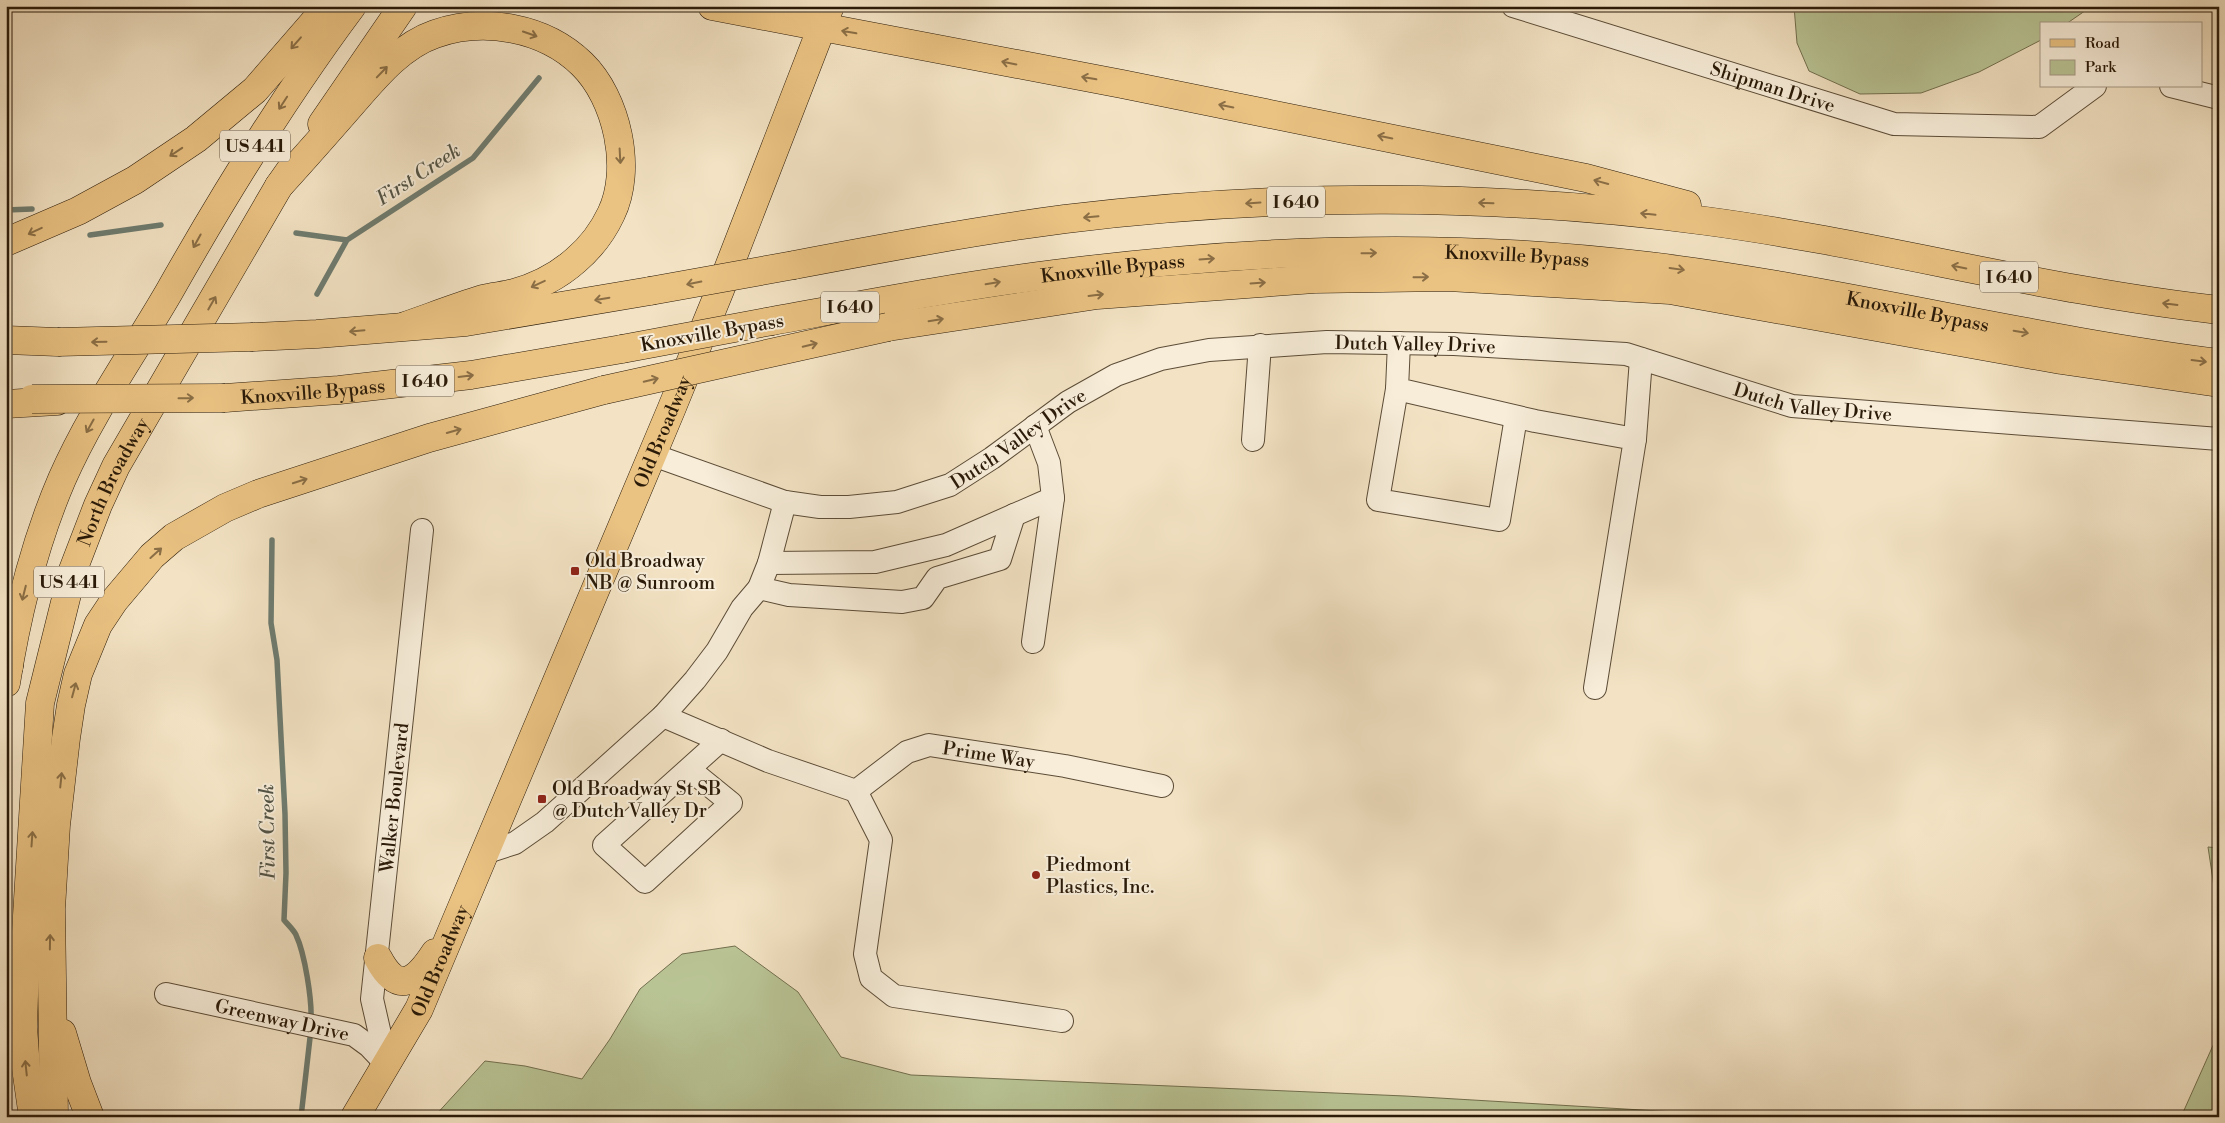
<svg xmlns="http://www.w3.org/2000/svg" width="2225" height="1123" font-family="'Libre Bodoni',serif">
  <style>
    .green { fill: #b9c495; stroke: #726f4e }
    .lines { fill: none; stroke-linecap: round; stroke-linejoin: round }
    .stream { stroke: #6e7c70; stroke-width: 5.5 }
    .minor-casing { stroke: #5c4c37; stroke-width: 24 }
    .major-casing { stroke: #2a1a08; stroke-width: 29 }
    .highway-casing { stroke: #2a1a08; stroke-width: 29 }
    .minor { stroke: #f7edd9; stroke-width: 22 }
    .major { stroke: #eac282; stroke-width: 28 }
    .highway { stroke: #eac282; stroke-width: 28 }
    .highway-bridge-casing { stroke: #2a1a08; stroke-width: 29; stroke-linecap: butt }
    .highway-bridge { stroke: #eac282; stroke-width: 28 }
    .oneway { stroke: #8a6e45 }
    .poi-dot { fill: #8f2418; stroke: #f7edd9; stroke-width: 2 }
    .labels { text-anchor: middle; stroke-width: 4; stroke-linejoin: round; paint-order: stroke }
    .shield { fill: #f7edd9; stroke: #685947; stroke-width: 1 }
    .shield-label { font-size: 18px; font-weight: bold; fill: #2a1a08 }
    .street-label { font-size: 19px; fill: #2a1a08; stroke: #f7edd9 }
    .poi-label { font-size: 19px; fill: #2a1a08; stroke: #f7edd9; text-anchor: start }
    .water-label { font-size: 20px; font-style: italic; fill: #525345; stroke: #f7edd9 }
  </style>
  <rect width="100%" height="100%" fill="#f3e3c4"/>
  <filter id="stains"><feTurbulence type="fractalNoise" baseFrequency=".004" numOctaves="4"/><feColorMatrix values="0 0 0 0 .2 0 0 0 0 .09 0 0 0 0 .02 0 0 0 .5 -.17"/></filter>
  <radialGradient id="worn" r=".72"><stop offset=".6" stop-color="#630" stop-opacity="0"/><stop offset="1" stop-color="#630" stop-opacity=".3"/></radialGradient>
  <!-- green -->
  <path class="green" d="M1794 6H2092L2066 24H2041V40L1979 72 1921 93 1860 94 1809 71 1797 43Z
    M2208 847 2219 848V920Z
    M735 946 798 992 841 1057 911 1075 1405 1096 1760 1117H434L485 1061 525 1066 582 1079 610 1039 640 989 682 954Z
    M2219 1032V1117H2181Z"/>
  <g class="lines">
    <!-- stream -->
    <path class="stream" d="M6 210 32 209
      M296 233 347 240
      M90 235 161 225
      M317 294 347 240 473 158 539 78
      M272 540 271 623 277 660 285 814 286 873 284 920C288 925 294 930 296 935 305 954 312 1000 311 1020
      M301 1117 311 1029"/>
    <defs>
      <g id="minor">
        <path id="s1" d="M1513 6 1894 124 2039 127 2095 86"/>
        <path d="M2171 86 2219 98"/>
        <path d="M1399 343 1397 389 1535 421 1635 439 1595 688"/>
        <path d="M1397 389 1378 500 1499 520 1516 417"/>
        <path d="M1635 439 1641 359"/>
        <path d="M1253 440 1260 345"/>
        <path id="s2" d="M653 455 785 502 820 507H849L897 502 950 485 992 458 1068 402 1116 375 1161 359 1209 350 1327 342 1454 344 1626 354 1792 406 2219 439"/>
        <path d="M769 563 875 562 946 545 1053 498 1049 463 1035 426"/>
        <path d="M759 588 789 595 902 602 923 598 937 578 1000 559 1014 515"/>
        <path d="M1033 642 1053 498"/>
        <path id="s3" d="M663 716 768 761 856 791 907 752 929 745 1065 766 1162 786"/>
        <path d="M689 769 731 803 645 882 604 845 721 740"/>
        <path d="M856 791 881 840 865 954 871 978 894 996 1062 1021"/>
        <path d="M484 853 515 843 545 822 663 716 695 680 717 651 742 608 759 588 769 563 785 502"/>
        <path id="s4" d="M166 994 354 1035 369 1046 387 1065"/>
        <path id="s5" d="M387 1065 372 999 422 530"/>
      </g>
      <g id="major">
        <path d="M712 6 822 27"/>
        <path d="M322 124 403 6"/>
        <path d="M6 683C17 614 34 544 62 479 91 413 133 354 169 292 225 193 284 97 352 6"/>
        <path d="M378 958C398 996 416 982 435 953"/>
        <path id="s6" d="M33 1117 26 1068 23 1027 26 932 40 703 73 570 98 505 116 466 279 186 293 166"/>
        <path id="s7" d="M355 1117 419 1009 671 410 720 290 830 6"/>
      </g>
      <g id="highway">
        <path d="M822 27 1122 84 1586 178 1687 205"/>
        <path d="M279 186C301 162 323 137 344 113 370 84 397 47 435 34 484 17 544 27 582 64 617 98 633 169 611 214 603 231 590 248 576 260 558 276 536 287 514 293 504 296 493 296 483 299 457 307 431 317 405 326"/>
        <path d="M6 242 78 211 135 180 196 139 255 90 328 6"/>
        <path d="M794 265C884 248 974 231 1065 219 1275 193 1496 193 1706 221 1878 244 2046 291 2219 310"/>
        <path id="s8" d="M772 321C866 304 960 286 1055 274 1248 249 1454 242 1648 266 1840 289 2027 339 2219 363"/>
        <path d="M888 327 1097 295 1314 279 1448 277 1670 290 2061 360 2219 383"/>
        <path d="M253 337 317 334 466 322 650 291"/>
        <path d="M6 340 58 342"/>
        <path id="s9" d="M225 398 339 390 471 375 622 349"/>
        <path d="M6 404 57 401"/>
        <path d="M6 671 9 666"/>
        <path d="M62 1033 77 1083 90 1117"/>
        <path d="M54 1117 51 909 56 825 66 738 71 705 78 674 98 625 114 601 152 556 174 537 225 508 258 494 429 438 604 390"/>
      </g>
    </defs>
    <!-- minor casing -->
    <use href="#minor" class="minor-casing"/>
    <!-- major casing -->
    <use href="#major" class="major-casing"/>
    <!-- highway casing -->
    <use href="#highway" class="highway-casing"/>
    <!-- minor -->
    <use href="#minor" class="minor"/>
    <!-- major -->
    <use href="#major" class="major"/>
    <!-- highway -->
    <use href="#highway" class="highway"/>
    <defs>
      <path id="highway-bridge" d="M650 291 794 265
        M58 342 253 337
        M622 349 772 321
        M604 390 888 327
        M32 399 225 398"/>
    </defs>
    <!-- highway-bridge casing -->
    <use href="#highway-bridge" class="highway-bridge-casing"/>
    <!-- highway-bridge -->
    <use href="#highway-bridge" class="highway-bridge"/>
  </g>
  <!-- one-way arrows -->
  <defs><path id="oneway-shaft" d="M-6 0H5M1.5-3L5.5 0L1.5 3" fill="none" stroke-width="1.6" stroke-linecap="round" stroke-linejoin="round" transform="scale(1.25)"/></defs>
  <g class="oneway">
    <use href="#oneway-shaft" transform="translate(849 32) rotate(-170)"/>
    <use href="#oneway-shaft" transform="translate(530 34) rotate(19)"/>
    <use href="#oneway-shaft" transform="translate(296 43) rotate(131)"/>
    <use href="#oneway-shaft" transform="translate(1009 63) rotate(-169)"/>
    <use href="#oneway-shaft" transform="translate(382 72) rotate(-46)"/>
    <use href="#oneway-shaft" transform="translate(1089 78) rotate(-170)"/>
    <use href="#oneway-shaft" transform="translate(283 103) rotate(123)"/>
    <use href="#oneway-shaft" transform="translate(1226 106) rotate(-169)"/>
    <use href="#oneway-shaft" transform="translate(1385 137) rotate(-169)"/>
    <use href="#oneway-shaft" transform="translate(176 152) rotate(146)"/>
    <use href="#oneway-shaft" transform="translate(620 156) rotate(87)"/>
    <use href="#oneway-shaft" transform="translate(1601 182) rotate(-165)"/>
    <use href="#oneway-shaft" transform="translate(1253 203) rotate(176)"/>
    <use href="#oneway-shaft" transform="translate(1486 203) rotate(-178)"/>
    <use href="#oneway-shaft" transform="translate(1648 214) rotate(-174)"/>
    <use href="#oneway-shaft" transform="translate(1091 217) rotate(175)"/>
    <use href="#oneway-shaft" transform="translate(35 231) rotate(155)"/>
    <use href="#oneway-shaft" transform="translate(197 241) rotate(119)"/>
    <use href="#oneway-shaft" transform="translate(1369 253) rotate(-1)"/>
    <use href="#oneway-shaft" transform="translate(1207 259) rotate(-4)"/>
    <use href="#oneway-shaft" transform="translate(1959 267) rotate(-169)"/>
    <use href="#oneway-shaft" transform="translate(1677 269) rotate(8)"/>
    <use href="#oneway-shaft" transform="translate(1421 277) rotate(-1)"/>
    <use href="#oneway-shaft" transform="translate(694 283) rotate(169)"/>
    <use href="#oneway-shaft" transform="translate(993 283) rotate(-9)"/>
    <use href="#oneway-shaft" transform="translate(1258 283) rotate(-4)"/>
    <use href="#oneway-shaft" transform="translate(538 284) rotate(155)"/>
    <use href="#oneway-shaft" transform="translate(1096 295) rotate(-7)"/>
    <use href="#oneway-shaft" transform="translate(602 299) rotate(170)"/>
    <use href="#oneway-shaft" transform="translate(212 303) rotate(-60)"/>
    <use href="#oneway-shaft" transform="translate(2170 304) rotate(-173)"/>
    <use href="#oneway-shaft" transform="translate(936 320) rotate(-9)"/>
    <use href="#oneway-shaft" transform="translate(357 331) rotate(175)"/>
    <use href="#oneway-shaft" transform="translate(2021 332) rotate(10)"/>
    <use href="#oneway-shaft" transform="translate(99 342) rotate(179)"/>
    <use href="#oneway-shaft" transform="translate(810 345) rotate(-13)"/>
    <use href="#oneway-shaft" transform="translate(2199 361) rotate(7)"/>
    <use href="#oneway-shaft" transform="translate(466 376) rotate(-7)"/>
    <use href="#oneway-shaft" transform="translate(651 380) rotate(-13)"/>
    <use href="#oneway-shaft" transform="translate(186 398) rotate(-1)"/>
    <use href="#oneway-shaft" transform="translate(90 426) rotate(119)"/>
    <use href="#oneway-shaft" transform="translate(454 431) rotate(-16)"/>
    <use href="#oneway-shaft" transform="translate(300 481) rotate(-18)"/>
    <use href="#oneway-shaft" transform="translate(156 553) rotate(-42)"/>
    <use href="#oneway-shaft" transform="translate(24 593) rotate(104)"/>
    <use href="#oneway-shaft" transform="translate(74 690) rotate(-75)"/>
    <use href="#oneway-shaft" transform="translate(61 780) rotate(-84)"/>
    <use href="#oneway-shaft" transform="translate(32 839) rotate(-86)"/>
    <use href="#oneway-shaft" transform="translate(50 942) rotate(-89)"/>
    <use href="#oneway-shaft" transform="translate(26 1068) rotate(-96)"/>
  </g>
  <!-- markers -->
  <g class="poi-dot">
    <rect x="570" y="566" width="10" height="10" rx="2.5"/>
    <rect x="537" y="794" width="10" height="10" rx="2.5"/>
    <circle cx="1036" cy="875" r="5"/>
  </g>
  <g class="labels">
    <!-- shield labels -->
    <g class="shield">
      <rect x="220" y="130.5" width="70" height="31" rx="4"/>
      <rect x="1267" y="186.5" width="58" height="31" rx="4"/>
      <rect x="1980" y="261.5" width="58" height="31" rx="4"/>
      <rect x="821" y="291.5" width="58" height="31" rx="4"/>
      <rect x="396" y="365.5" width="58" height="31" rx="4"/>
      <rect x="34" y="566.5" width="70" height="31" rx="4"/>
    </g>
    <g class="shield-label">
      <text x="255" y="152">US 441</text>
      <text x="1296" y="208">I 640</text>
      <text x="2009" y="283">I 640</text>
      <text x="850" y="313">I 640</text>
      <text x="425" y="387">I 640</text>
      <text x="69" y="588">US 441</text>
    </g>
    <!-- street labels -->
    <g class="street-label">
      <text dy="7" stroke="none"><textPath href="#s1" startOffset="272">Shipman Drive</textPath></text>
      <text dy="7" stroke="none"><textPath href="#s8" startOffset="750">Knoxville Bypass</textPath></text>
      <text dy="7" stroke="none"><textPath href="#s8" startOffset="345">Knoxville Bypass</textPath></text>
      <text dy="7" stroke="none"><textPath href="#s8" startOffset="1155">Knoxville Bypass</textPath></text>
      <text transform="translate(712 332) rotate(-10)" y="7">Knoxville Bypass</text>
      <text dy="7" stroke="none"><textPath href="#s2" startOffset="811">Dutch Valley Drive</textPath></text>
      <text dy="7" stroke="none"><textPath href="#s9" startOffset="88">Knoxville Bypass</textPath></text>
      <text dy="7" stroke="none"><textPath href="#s2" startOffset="1216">Dutch Valley Drive</textPath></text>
      <text dy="7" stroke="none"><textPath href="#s7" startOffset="752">Old Broadway</textPath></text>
      <text dy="7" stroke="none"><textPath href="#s2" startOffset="391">Dutch Valley Drive</textPath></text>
      <text dy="7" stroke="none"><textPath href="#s6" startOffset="649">North Broadway</textPath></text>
      <text dy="7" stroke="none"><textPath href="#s3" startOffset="355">Prime Way</textPath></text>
      <text dy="7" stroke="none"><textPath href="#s5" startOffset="270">Walker Boulevard</textPath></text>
      <text dy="7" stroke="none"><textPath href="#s7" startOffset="178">Old Broadway</textPath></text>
      <text dy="7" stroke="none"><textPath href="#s4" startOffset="119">Greenway Drive</textPath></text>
    </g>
    <!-- poi labels -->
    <g class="poi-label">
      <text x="585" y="567">Old Broadway<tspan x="585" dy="22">NB @ Sunroom</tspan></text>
      <text x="552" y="795">Old Broadway St SB<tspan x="552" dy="22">@ Dutch Valley Dr</tspan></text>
      <text x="1046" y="871">Piedmont<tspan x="1046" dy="22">Plastics, Inc.</tspan></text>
    </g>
    <!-- water labels -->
    <g class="water-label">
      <text transform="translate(418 174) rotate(-33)" y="7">First Creek</text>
      <text transform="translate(267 832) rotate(-91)" y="7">First Creek</text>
    </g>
  </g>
  <!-- margin -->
  <rect width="2225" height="1123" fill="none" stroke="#f3e3c4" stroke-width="25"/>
  <rect x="8" y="8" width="2210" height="1108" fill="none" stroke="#2a1a08" stroke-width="2.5"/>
  <rect x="12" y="12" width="2200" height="1098" fill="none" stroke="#2a1a08"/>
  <!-- legend -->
  <rect x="2040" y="22" width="162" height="65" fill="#f7edd9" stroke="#a59985"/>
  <rect x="2050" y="39" width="25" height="8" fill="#eac282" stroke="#a59985"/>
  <text x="2085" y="48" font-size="15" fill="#2a1a08">Road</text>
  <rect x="2050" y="60" width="25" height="15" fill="#b9c495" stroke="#a59985"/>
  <text x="2085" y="72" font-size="15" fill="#2a1a08">Park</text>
  <rect width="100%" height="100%" filter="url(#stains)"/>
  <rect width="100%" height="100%" fill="url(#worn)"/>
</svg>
